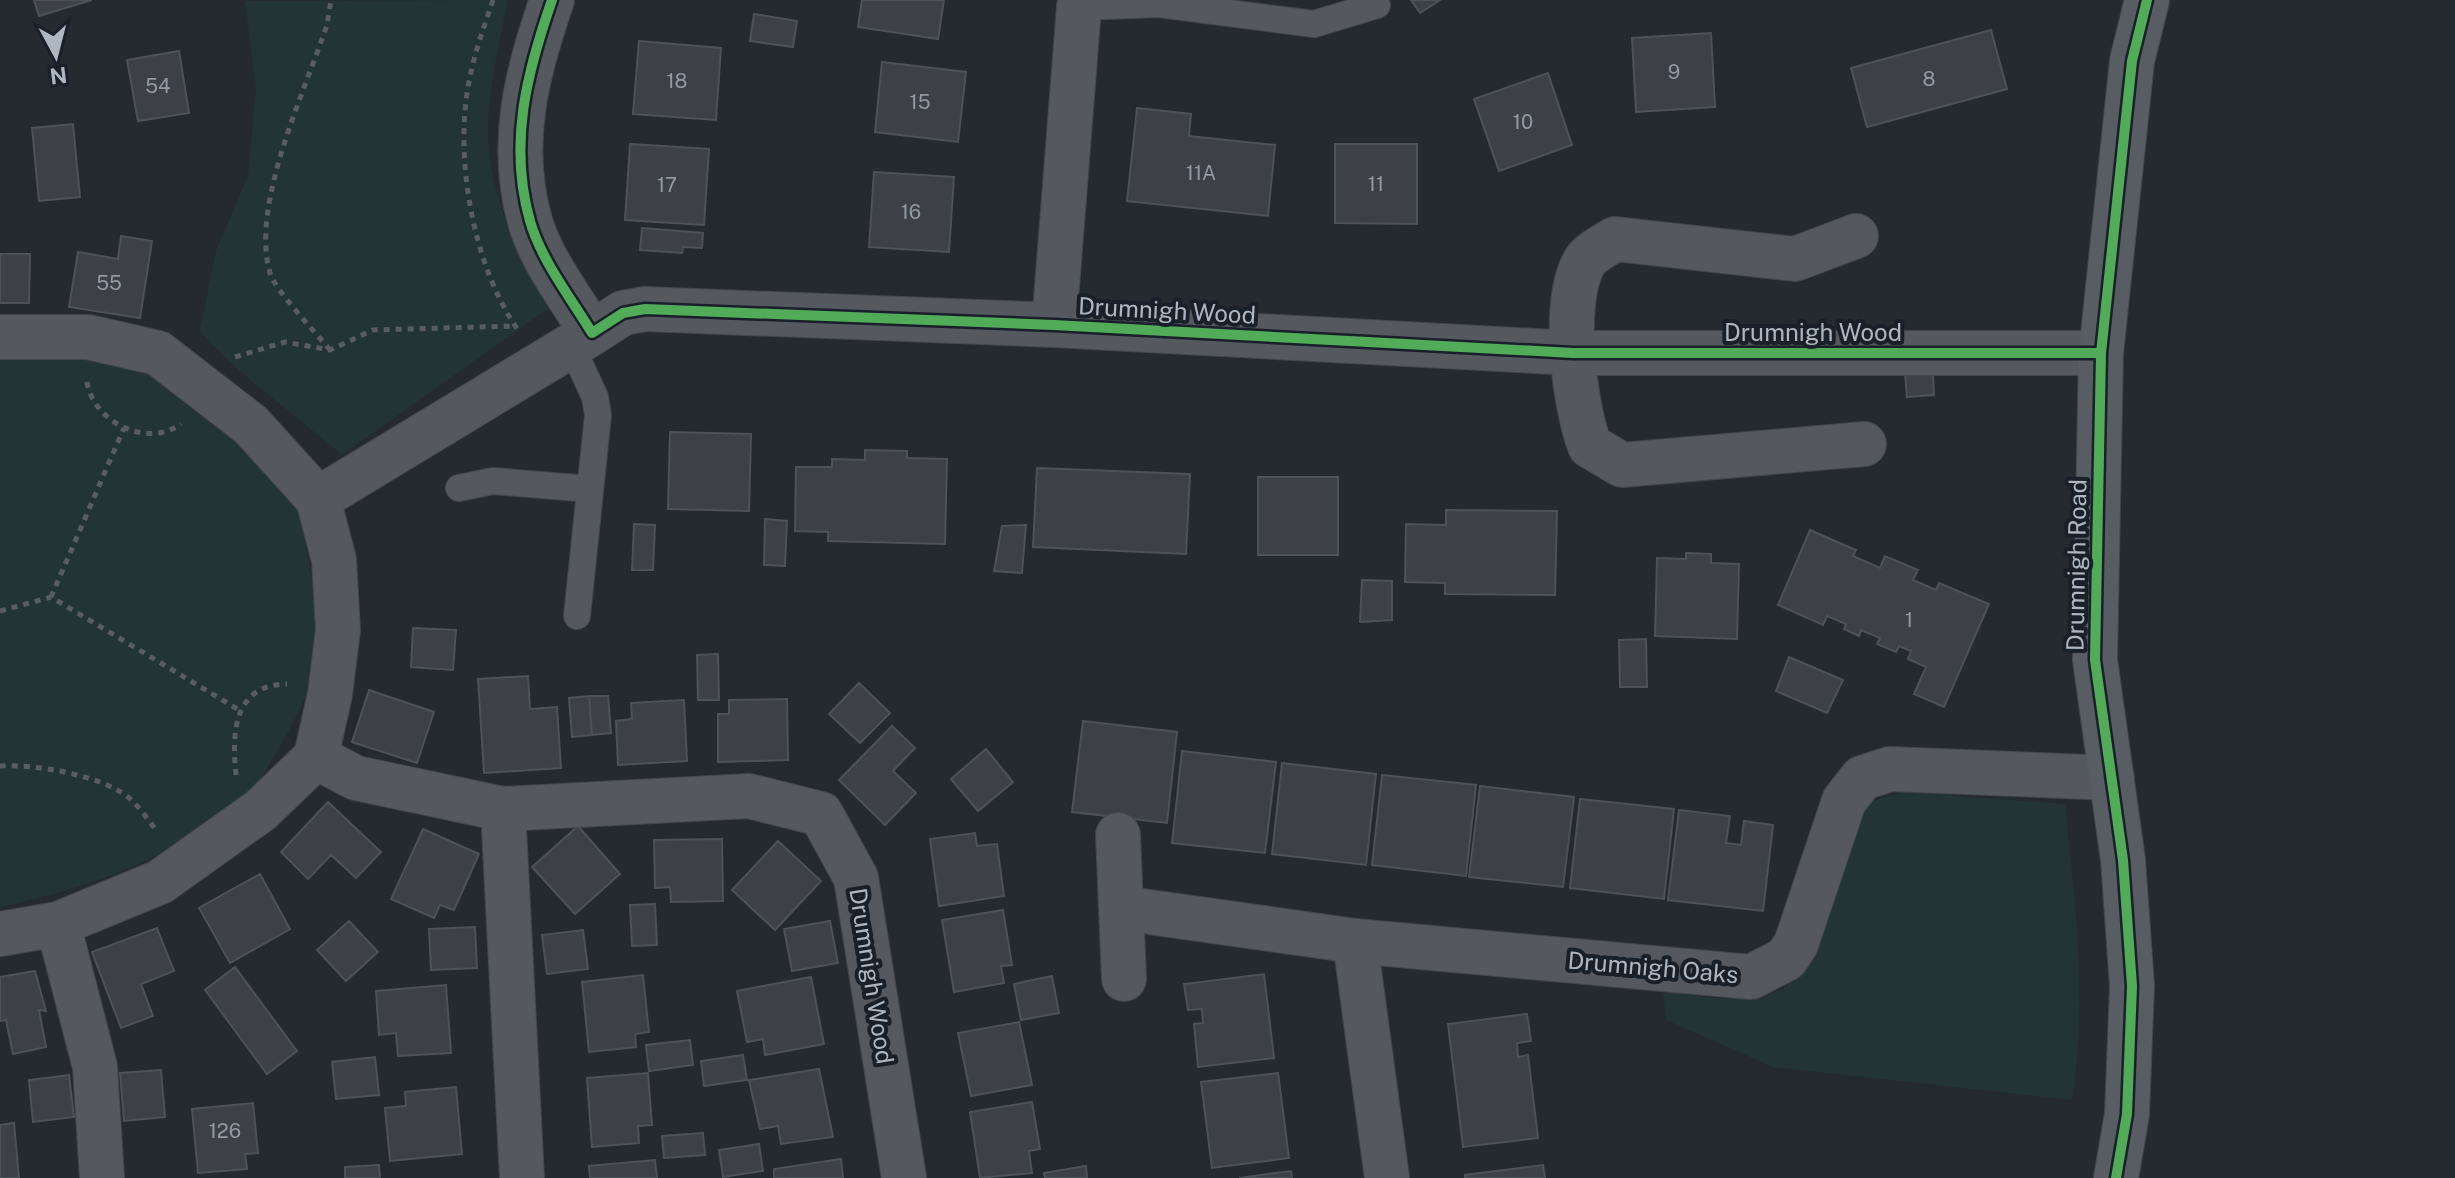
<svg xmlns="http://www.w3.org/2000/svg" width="2455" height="1178" font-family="'Public Sans',sans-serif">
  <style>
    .green { fill: #233436 }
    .building { fill: #3d4147; stroke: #4d5158; stroke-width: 2 }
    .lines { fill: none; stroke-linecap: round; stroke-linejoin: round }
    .service-casing { stroke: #42464b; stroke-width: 28 }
    .minor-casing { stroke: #42464b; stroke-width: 46 }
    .secondary-casing { stroke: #42464b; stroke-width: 46 }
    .path { stroke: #585d62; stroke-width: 5; stroke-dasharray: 6 6; stroke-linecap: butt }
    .service { stroke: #55585f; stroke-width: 26 }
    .minor { stroke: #55585f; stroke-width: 44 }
    .secondary { stroke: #585d64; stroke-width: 44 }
    .cycleway-casing { stroke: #19202a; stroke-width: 15 }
    .cycleway { stroke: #51ab58; stroke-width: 10 }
    .labels { text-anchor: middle; stroke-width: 8; stroke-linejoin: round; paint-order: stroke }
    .number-label { font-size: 20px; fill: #9299a3 }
    .street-label { font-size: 24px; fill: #aeb6c2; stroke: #19202a }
  </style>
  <rect width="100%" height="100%" fill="#252a30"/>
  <!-- green -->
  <path class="green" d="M508 0C500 39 490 82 488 122 485 185 517 255 550 307L342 455C295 414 241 378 200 331L216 251 248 176 256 89 245 1Z
    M0 353C58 354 117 358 171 385 201 400 281 474 298 504 305 517 305 542 308 557 323 642 323 677 276 753 268 766 261 782 250 793 191 853 81 890 0 907Z
    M1903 792 2065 804C2075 903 2088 1001 2072 1100L1773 1067 1666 1020 1663 992C1698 995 1740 1006 1774 993 1831 973 1821 843 1868 805 1876 798 1892 796 1903 792Z"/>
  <!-- building -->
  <path class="building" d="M34 0H92L39 16Z
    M862 0H944L938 39 858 27Z
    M1411 0H1440L1420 13Z
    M754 14 797 21 793 47 750 41Z
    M1991 30 2007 89 1867 127 1851 68Z
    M1711 33 1715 107 1636 112 1632 38Z
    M639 41 721 48 716 120 633 114Z
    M179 51 189 113 138 121 127 60Z
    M882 62 966 72 958 142 875 132Z
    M1548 73 1572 145 1499 171 1474 99Z
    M1137 108 1191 114 1189 136 1275 145 1268 216 1127 201Z
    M73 124 80 197 39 201 32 128Z
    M630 144 709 149 704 225 625 220Z
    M1335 144H1417V224L1335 223Z
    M874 172 954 177 949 252 869 247Z
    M642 228 703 233 702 248 683 247 682 253 640 250Z
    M121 236 152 241 140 318 69 307 78 252 118 259Z
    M0 254H30L29 303H0Z
    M1933 372 1934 395 1907 397 1905 373Z
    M670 432 751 434 749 511 668 509Z
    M865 450 907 451V458L947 459 945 544 828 541V532L795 531 796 467H832V459L865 460Z
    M1037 468 1190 474 1186 554 1033 547Z
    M1258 477H1338V555H1258Z
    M1446 510 1557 511 1555 595 1445 594V583L1405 582 1406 524 1446 525Z
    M765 519 787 521 785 566 764 565Z
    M634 524 655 525 653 570H632Z
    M1026 525 1022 573 994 571 1002 526Z
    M1810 530 1856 550 1853 556 1880 568 1885 556 1918 570 1913 580 1936 590 1939 583 1989 604 1944 707 1914 694 1926 667 1908 659 1911 651 1899 646 1896 652 1877 644 1880 638 1861 630 1859 636 1844 629 1846 624 1827 616 1823 625 1778 605Z
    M1686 553 1711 554V563L1739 564 1737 639 1655 636 1657 558 1686 559Z
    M1362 580 1392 581V620L1360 622Z
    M413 628 456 630 453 670 411 667Z
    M1646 639 1647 687H1620L1619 640Z
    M718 654 719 700H698L697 655Z
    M1789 657 1843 680 1827 713 1776 691Z
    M528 676 530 709 557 707 561 768 484 773 478 679Z
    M859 683 890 713 860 743 829 714Z
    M369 690 434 712 417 763 352 742Z
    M589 696 592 735 572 737 569 698Z
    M589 696H608L611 733 592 735Z
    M787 699 788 760 718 762V714H729V700Z
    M684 700 687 761 618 765 616 721 632 719 631 703Z
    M1083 721 1177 732 1167 823 1072 812Z
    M892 726 915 748 893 771 916 793 885 825 839 780Z
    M986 749 1013 782 978 811 951 779Z
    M1182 751 1276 762 1265 853 1172 843Z
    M1282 763 1376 774 1366 865 1272 854Z
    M1382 775 1476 785 1466 876 1372 865Z
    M1480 786 1574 797 1563 887 1469 877Z
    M1580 799 1674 809 1664 899 1570 888Z
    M328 802 381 852 356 878 331 855 308 879 281 852Z
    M1679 810 1730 816 1726 843 1741 845 1744 821 1773 825 1763 911 1668 900Z
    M578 826 620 874 575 914 532 867Z
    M423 829 479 854 454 910 440 905 434 918 391 899Z
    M975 833 977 846 997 844 1004 896 939 906 930 839Z
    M722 839 723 901 671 902 670 887 655 888 654 840Z
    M778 841 821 881 775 930 732 890Z
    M260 874 290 929 230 963 199 908Z
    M655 904 657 945 632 946 630 905Z
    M1003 910 1012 965 1001 966 1004 983 954 992 942 920Z
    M349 921 378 952 346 981 317 950Z
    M830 921 838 963 792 971 784 929Z
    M475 927 477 968 431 970 429 929Z
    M157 928 174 971 141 984 153 1016 121 1028 92 952Z
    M583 930 588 969 547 974 542 935Z
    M235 967 297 1051 267 1074 205 990Z
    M35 971 46 1011 39 1010 46 1047 13 1054 6 1020 0 1021V977Z
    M1264 974 1274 1058 1198 1067 1194 1024 1203 1023 1202 1009 1188 1010 1184 984Z
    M643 975 649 1032 635 1034 636 1047 589 1052 582 982Z
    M1052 976 1059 1013 1021 1020 1014 984Z
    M811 977 824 1044 765 1055 763 1039 747 1042 737 991Z
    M446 985 451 1053 398 1056 396 1033 379 1035 376 991Z
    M1527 1014 1531 1041 1517 1043 1518 1057 1528 1055 1538 1138 1463 1147 1448 1024Z
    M1019 1022 1032 1085 971 1096 958 1033Z
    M690 1040 693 1065 649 1071 646 1045Z
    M743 1055 747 1080 704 1086 701 1061Z
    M375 1057 379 1095 336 1099 332 1062Z
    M819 1069 833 1137 781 1144 778 1126 760 1129 749 1080Z
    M161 1070 165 1117 124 1121 120 1073Z
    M648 1073 652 1125 638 1126 639 1143 592 1147 587 1078Z
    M1278 1073 1289 1158 1212 1168 1201 1082Z
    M69 1075 74 1117 33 1122 29 1080Z
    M456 1087 462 1154 390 1161 385 1108 406 1106 405 1092Z
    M1032 1102 1040 1149 1029 1151 1032 1173 980 1178 970 1112Z
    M253 1103 258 1153 245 1154 247 1169 198 1173 192 1109Z
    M14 1123 19 1178H0V1125Z
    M703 1133 705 1155 664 1158 662 1136Z
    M759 1144 763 1171 723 1177 719 1150Z
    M841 1159 843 1178H774V1169Z
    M655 1160 657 1178H590L589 1166Z
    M379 1165 380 1178H345V1167Z
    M1543 1165 1545 1178H1465V1175Z
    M1086 1166 1087 1178H1045L1044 1173Z
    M1291 1171 1292 1178H1239Z"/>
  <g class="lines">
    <defs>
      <path id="service" d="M1073 0 1079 7 1159 4 1314 24 1377 5
        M571 345 595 397 598 415 577 616
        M459 488 493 481 590 489"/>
      <path id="minor" d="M552 0C527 72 508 144 530 221 541 260 571 298 592 333L623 313 645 309 1054 325 1573 353H2101
        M1856 236 1795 259 1615 239C1606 245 1591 252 1585 261 1561 300 1574 405 1590 446L1622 465 1864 444
        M1054 325 1079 7
        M0 337H88L158 353 251 425 318 499 334 560 338 630 330 694 316 757 261 810 160 882 58 924 0 934
        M318 499 592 333
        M316 757 356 778 503 809 749 796 821 814 856 878 904 1178
        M503 809 522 1178
        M1118 835 1124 979
        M1121 908 1355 941 1751 977 1786 959 1796 944 1844 801 1862 778 1890 769 2112 778
        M58 924 95 1067 102 1178
        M1355 941 1387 1178"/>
      <path id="secondary" d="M2116 1178 2127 1114 2132 986 2123 860 2095 660 2101 353 2132 61 2147 0"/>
    </defs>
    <!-- service casing -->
    <use href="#service" class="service-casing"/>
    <!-- minor casing -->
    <use href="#minor" class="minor-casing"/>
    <!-- secondary casing -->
    <use href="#secondary" class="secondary-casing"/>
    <!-- path -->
    <path class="path" d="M493 0C484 27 474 54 469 82 454 158 473 266 518 330
      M330 350C317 334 274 289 270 273 250 205 305 91 327 25L331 0
      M235 357 285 342 330 350 373 330 515 326
      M87 382C93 421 146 449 181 424
      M51 597 124 428
      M0 611 51 597 239 710
      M0 766C35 764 100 775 128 797 139 806 148 820 157 831
      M236 775C232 735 232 685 287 684"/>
    <!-- service -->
    <use href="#service" class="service"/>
    <!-- minor -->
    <use href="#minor" class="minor"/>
    <!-- secondary -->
    <use href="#secondary" class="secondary"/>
    <defs>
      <path id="cycleway" d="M552 0C527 72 508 144 530 221 541 260 571 298 592 333L623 313 645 309 1054 325 1573 353H2101
        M2116 1178 2127 1114 2132 986 2123 860 2095 660 2101 353 2132 61 2147 0"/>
    </defs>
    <!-- cycleway casing -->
    <use href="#cycleway" class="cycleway-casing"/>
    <!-- cycleway -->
    <use href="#cycleway" class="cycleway"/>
  </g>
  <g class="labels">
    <!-- number labels -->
    <g class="number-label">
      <text x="1674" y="79">9</text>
      <text x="1929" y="86">8</text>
      <text x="677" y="88">18</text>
      <text x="158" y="93">54</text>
      <text x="920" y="109">15</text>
      <text x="1523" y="129">10</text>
      <text x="1201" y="180">11A</text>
      <text x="1376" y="191">11</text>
      <text x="667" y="192">17</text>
      <text x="911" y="219">16</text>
      <text x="109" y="290">55</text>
      <text x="1909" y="627">1</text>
      <text x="225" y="1138">126</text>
    </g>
    <!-- street labels -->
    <g class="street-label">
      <text transform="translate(1167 311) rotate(3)" y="8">Drumnigh Wood</text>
      <text x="1813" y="341">Drumnigh Wood</text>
      <text transform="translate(2077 565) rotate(-89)" y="8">Drumnigh Road</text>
      <text transform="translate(1653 968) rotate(5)" y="8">Drumnigh Oaks</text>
      <text transform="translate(871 976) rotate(81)" y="8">Drumnigh Wood</text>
    </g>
  </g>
  <!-- north arrow -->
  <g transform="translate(56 56) rotate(173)" stroke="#19202a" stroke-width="6" paint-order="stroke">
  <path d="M0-6L14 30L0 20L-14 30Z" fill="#aeb6c2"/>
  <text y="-12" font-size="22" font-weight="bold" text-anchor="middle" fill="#aeb6c2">N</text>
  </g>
</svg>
